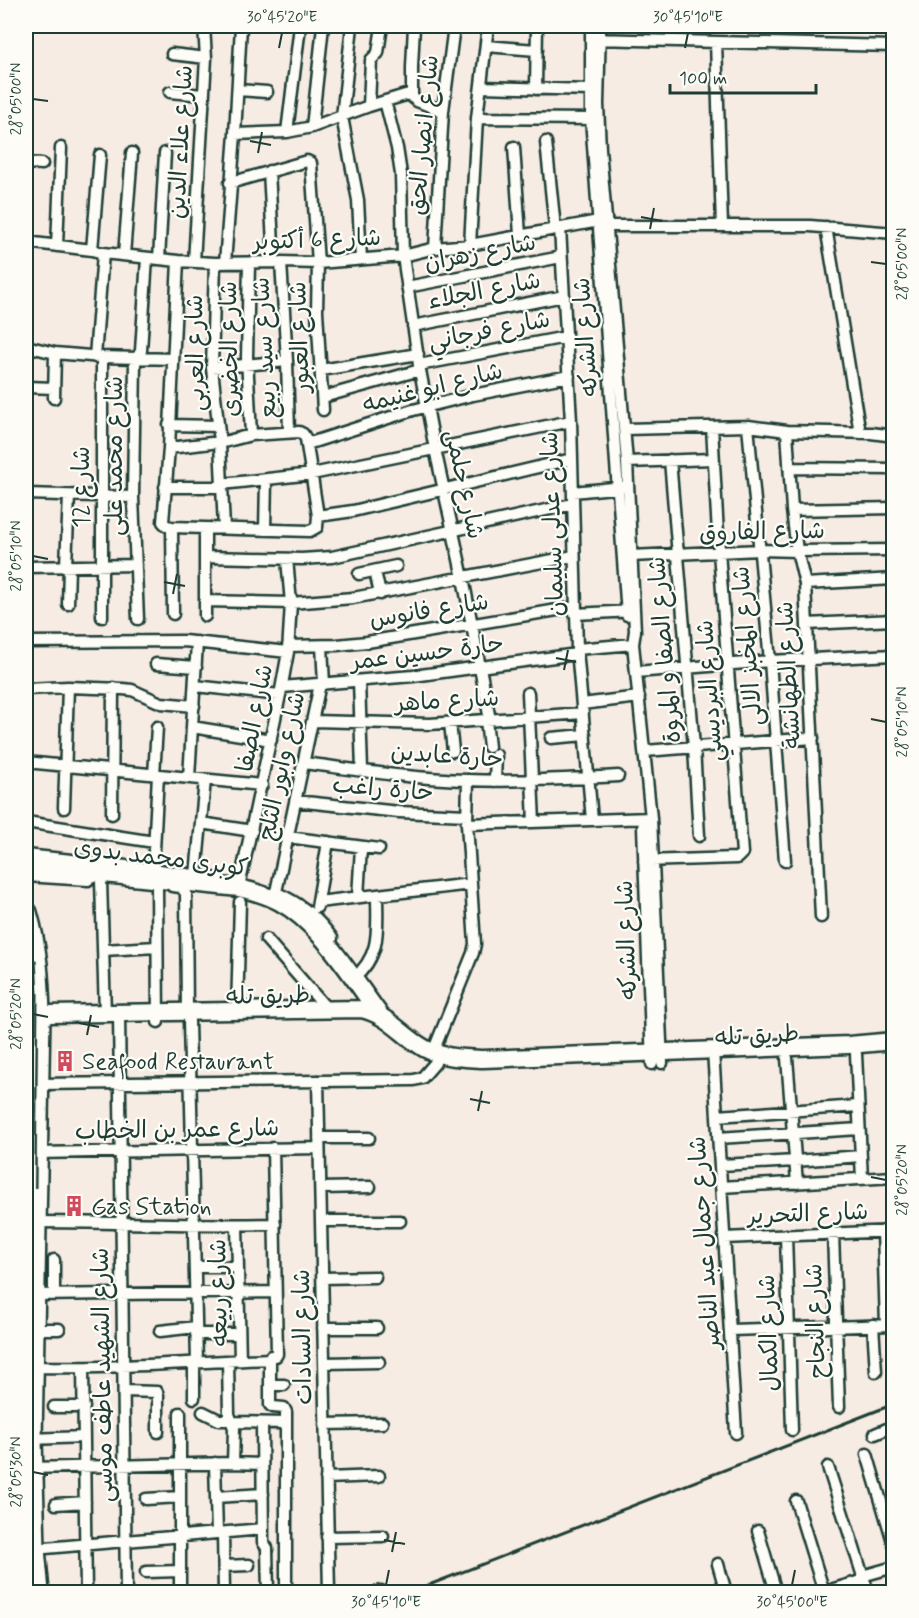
<svg xmlns="http://www.w3.org/2000/svg" width="919" height="1618" font-family="Mynerve,'Playpen Sans Arabic',sans-serif">
  <style>
    .lines { fill: none; stroke-linecap: round; stroke-linejoin: round }
    .street-casing { stroke: #1f3d34; stroke-width: 15 }
    .secondary-casing { stroke: #1f3d34; stroke-width: 21 }
    .highway-casing { stroke: #1f3d34; stroke-width: 26 }
    .street { stroke: #fdfcf7; stroke-width: 10 }
    .secondary { stroke: #fdfcf7; stroke-width: 16 }
    .highway { stroke: #fdfcf7; stroke-width: 21 }
    .rail { stroke: #1f3d34; stroke-width: 3 }
    .secondary-bridge-casing { stroke: #1f3d34; stroke-width: 21; stroke-linecap: butt }
    .secondary-bridge { stroke: #fdfcf7; stroke-width: 16 }
    .ticks { fill: none; stroke: #1f3d34; stroke-width: 2 }
    .labels { text-anchor: middle; stroke-width: 4.5; stroke-linejoin: round; paint-order: stroke }
    .street-label { font-size: 24px; fill: #1f3d34; stroke: #fdfcf7 }
    .poi-label { font-size: 24px; fill: #1f3d34; stroke: #fdfcf7; text-anchor: start }
    .neatline { fill: none; stroke: #1f3d34; stroke-width: 2 }
    .ticks-label { font-size: 15px; text-anchor: middle; fill: #1f3d34 }
  </style>
  <rect width="100%" height="100%" fill="#f7ece3"/>
  <filter id="ink" filterUnits="userSpaceOnUse"><feTurbulence type="fractalNoise" baseFrequency=".0167" numOctaves="2"/><feDisplacementMap in="SourceGraphic" scale="12" xChannelSelector="R" yChannelSelector="G"/><feConvolveMatrix kernelMatrix="1 2 1 2 8 2 1 2 1" color-interpolation-filters="sRGB"/></filter>
  <g filter="url(#ink)">
    <g class="lines">
      <defs>
        <path id="street" d="M352 26 342 117 358 200 361 259
          M414 26 412 67V97L417 101 443 111
          M591 26V118L627 615
          M600 26 598 104 600 149 627 462 635 631 633 644 651 818 662 1063
          M594 39 894 46
          M716 42 722 226
          M486 46 537 50
          M172 54 206 58
          M481 87 590 90
          M536 89 537 26
          M238 90 267 92
          M170 92 203 95
          M385 101 397 148 401 174 403 256 419 365 435 449 463 578 490 720
          M369 106 371 60 378 53 382 26
          M477 118 596 119
          M312 127 323 26
          M287 132 300 26
          M235 134 287 132 312 127 369 106 412 93
          M546 142 555 228
          M514 147 520 235
          M26 163 42 164
          M269 171 274 262
          M230 183 307 161 311 163 318 263 317 311 323 410
          M608 226H810L894 233
          M826 227 860 433
          M560 228 571 421 577 649 592 820
          M26 242 92 250 103 253 178 261 215 263 281 262 318 263 403 256 435 248 470 245 604 220
          M470 245 477 118 488 26
          M57 246 61 148
          M435 248 443 111 454 26
          M92 250 100 155
          M124 255 132 153
          M159 259 165 153
          M194 262 206 58 204 26
          M281 262 287 361 289 432
          M215 263 212 368 220 442
          M225 263 235 134 241 26
          M249 263 247 357 251 435
          M407 287 561 257
          M413 326 564 296
          M26 346 55 353 102 357 173 359
          M95 357 103 253
          M419 365 566 337
          M212 368 287 361
          M321 370 418 354
          M26 387 54 388
          M323 397 420 370
          M54 398 55 353
          M169 425 218 426
          M748 426 770 661 785 861
          M625 429 748 426 787 431 871 433 894 436
          M787 431 792 510 797 551 805 584 821 917
          M220 443 224 528
          M307 444 413 410 473 395 569 376
          M169 448 220 442V443L251 435 299 432 303 434 306 439 318 516 317 527 310 531 172 527 167 526 163 522 169 448 178 261
          M670 460 694 747 699 836
          M627 462 713 459
          M789 468 894 469
          M222 484 312 474 571 421
          M165 487H222
          M573 492 623 487
          M26 494 133 497
          M792 510 894 508
          M318 516 353 511 572 459
          M172 527 173 614
          M265 530 266 480
          M631 556 760 550 797 551 894 550
          M205 557 302 559 332 557 573 504
          M66 565 69 496
          M26 567 136 565
          M375 571 380 594
          M359 574 396 566
          M805 584 894 579
          M205 601 291 603 353 598 574 556
          M68 604 69 566
          M575 614 633 611
          M205 616V528
          M102 617V357
          M138 619 133 497 135 362 141 351 147 258
          M807 624 894 620
          M26 642 184 641 288 652
          M288 646 337 645 367 642 575 607
          M322 646 324 684
          M577 649 633 644
          M156 664 196 667
          M636 672 770 661 894 655
          M359 681 362 770
          M195 686 280 695
          M282 687 413 676 577 654
          M26 689 68 687 123 689 132 690 161 703 194 706
          M528 693 534 822
          M582 704 639 697
          M486 720 489 747
          M313 721 430 724 583 713
          M450 723 453 751
          M192 727 271 740
          M551 738 585 735
          M645 751 813 738
          M26 762 262 785
          M304 763C358 770 413 779 467 780 517 782 568 779 618 776
          M154 775 157 727
          M189 778 197 642
          M495 781 496 755
          M296 801 399 812 467 815
          M64 808 68 687
          M112 814 113 688
          M651 818 645 823 643 827 652 1064
          M26 822 154 842
          M201 823 252 831
          M467 824 651 818
          M288 837 379 849
          M26 855 153 869 219 879
          M644 861 737 858 742 853 719 552 712 427
          M153 869 158 775
          M196 875 205 780
          M26 876 88 880
          M101 881 105 1013
          M240 882 280 695 288 652 291 603 287 559
          M157 885 158 1022
          M172 886 181 887 186 893 187 1012
          M275 892C300 903 316 916 332 938
          M276 892 320 684
          M358 897 361 847
          M318 902 471 884
          M317 907 328 842
          M266 939 327 1009
          M103 950 157 947
          M353 979C382 955 377 929 377 895
          M237 1011 240 902
          M119 1013 126 1592
          M189 1021 197 1362
          M713 1050 736 1433
          M433 1052 473 953 475 944 467 824 468 780
          M856 1054 862 1179
          M787 1058 797 1183
          M318 1081 329 1592
          M38 1084 414 1080 422 1078 435 1063
          M717 1116 858 1106
          M319 1138H369
          M718 1138 859 1129
          M36 1153 319 1148
          M721 1165 795 1161 861 1156
          M721 1187 894 1177
          M321 1188 370 1187
          M321 1221H400
          M35 1222C115 1222 195 1226 275 1224
          M237 1225 240 1360
          M883 1231 886 1325
          M833 1233 839 1407
          M786 1235 792 1430
          M724 1238 894 1231
          M54 1260V1295
          M195 1267H238
          M322 1278 375 1277
          M33 1295 275 1292
          M873 1325 876 1372
          M323 1328H377
          M32 1329H59
          M730 1330 894 1325
          M160 1331 196 1327
          M196 1334H239
          M270 1359V1405L273 1407 284 1408 286 1412V1592
          M270 1359 271 1356H276L277 1354 273 1148
          M228 1361 229 1414 234 1428 233 1463
          M324 1363 379 1362
          M31 1367C111 1369 190 1362 270 1359
          M83 1368 86 1592
          M270 1385H284
          M124 1391 157 1392 158 1395V1432
          M194 1398V1362
          M54 1407H84
          M203 1412 219 1420H231
          M180 1413V1592
          M232 1422 286 1423
          M262 1423 263 1542 267 1548 268 1592
          M325 1424 382 1423
          M875 1434 894 1426
          M31 1439 84 1437
          M867 1454 894 1545
          M215 1463 217 1533
          M828 1467 868 1592
          M31 1468 233 1463 262 1464
          M326 1478 379 1476
          M216 1497 263 1494
          M146 1499 180 1497
          M796 1501 824 1592 864 1580
          M56 1504 85 1502
          M758 1531 776 1592
          M223 1533 224 1592
          M327 1537 383 1536
          M34 1549 263 1529
          M718 1564 726 1592
          M224 1566 249 1565
          M146 1572 180 1571
          M862 1576 894 1567
          M377 1592 381 1591"/>
        <path id="secondary" d="M26 866 239 888C252 891 266 895 278 901 321 924 351 976 380 1015
          M29 1019H39L49 1014 361 1009C389 1015 401 1035 424 1048 442 1058 463 1058 483 1059L849 1045 894 1041"/>
        <path id="highway" d="M26 913C36 947 38 979 39 1015L31 1439 34 1549 38 1592"/>
      </defs>
      <!-- street casing -->
      <use href="#street" class="street-casing"/>
      <!-- secondary casing -->
      <use href="#secondary" class="secondary-casing"/>
      <!-- highway casing -->
      <use href="#highway" class="highway-casing"/>
      <!-- street -->
      <use href="#street" class="street"/>
      <!-- secondary -->
      <use href="#secondary" class="secondary"/>
      <!-- highway -->
      <use href="#highway" class="highway"/>
      <!-- rail -->
      <path class="rail" d="M411 1592 894 1404"/>
      <defs>
        <path id="secondary-bridge" d="M26 960 28 995 26 1188"/>
      </defs>
      <!-- secondary-bridge casing -->
      <use href="#secondary-bridge" class="secondary-bridge-casing"/>
      <!-- secondary-bridge -->
      <use href="#secondary-bridge" class="secondary-bridge"/>
    </g>
  </g>
  <!-- ticks -->
  <path class="ticks" d="M279 48 282 33M685 48 688 33M33 99 48 101M250 141 271 145M258 153 262 132M641 217 662 221M650 229 654 208M871 262 886 264M33 556 48 559M164 582 185 586M173 594 177 574M556 658 576 662M564 670 568 650M871 719 886 722M33 1014 48 1017M79 1023 99 1027M87 1035 91 1015M470 1099 490 1103M478 1111 482 1091M871 1177 886 1180M33 1472 48 1475M384 1540 405 1544M392 1552 396 1532M386 1585 389 1570M792 1585 795 1570"/>
  <!-- icons -->
  <defs>
    <symbol id="building-bare" viewBox="-9 -9 18 18"><path d="M-4-6H4V6H1V3H-1V6H-4ZM-2.5-4.3h1.7v1.8h-1.7ZM.8-4.3h1.7v1.8H.8ZM-2.5-1h1.7V.8h-1.7ZM.8-1h1.7V.8H.8Z" fill="#d1495b" stroke="#fdfcf7" stroke-width="2.5" paint-order="stroke"/></symbol>
  </defs>
  <g fill-rule="evenodd">
    <use href="#building-bare" x="50" y="1046" width="30" height="30"/>
    <use href="#building-bare" x="59" y="1191" width="30" height="30"/>
  </g>
  <g class="labels">
    <!-- street labels -->
    <g class="street-label">
      <text transform="translate(423 135) rotate(-85)" y="8">شارع انصار الحق</text>
      <text transform="translate(180 142) rotate(-87)" y="8">شارع علاء الدين</text>
      <text transform="translate(317 239) rotate(-2)" y="8">شارع 6 أكتوبر</text>
      <text transform="translate(480 252) rotate(-11)" y="8">شارع زهران</text>
      <text transform="translate(484 290) rotate(-11)" y="8">شارع الجلاء</text>
      <text transform="translate(489 330) rotate(-11)" y="8">شارع فرجاني</text>
      <text transform="translate(299 337) rotate(-92)" y="8">شارع العبور</text>
      <text transform="translate(585 337) rotate(-94)" y="8">شارع الشركه</text>
      <text transform="translate(264 348) rotate(-93)" y="8">شارع سيد ربيع</text>
      <text transform="translate(229 349) rotate(-91)" y="8">شارع الخضرى</text>
      <text transform="translate(195 353) rotate(-91)" y="8">شارع العربى</text>
      <text transform="translate(432 387) rotate(-14)" y="8">شارع ابو غنيمه</text>
      <text transform="translate(114 456) rotate(-90)" y="8">شارع محمد على</text>
      <text transform="translate(465 484) rotate(78)" y="8">شارع حلمى</text>
      <text transform="translate(81 487) rotate(-90)" y="8">شارع 12</text>
      <text transform="translate(552 524) rotate(-92)" y="8">شارع عدلى سليمان</text>
      <text transform="translate(762 531) rotate(-1)" y="8">شارع الفاروق</text>
      <text transform="translate(429 610) rotate(-9)" y="8">شارع فانوس</text>
      <text transform="translate(747 646) rotate(-95)" y="8">شارع المخبز الالى</text>
      <text transform="translate(664 650) rotate(-95)" y="8">شارع الصفا و المروة</text>
      <text transform="translate(427 652) rotate(-7)" y="8">حارة حسين عمر</text>
      <text transform="translate(788 675) rotate(-93)" y="8">شارع الطهانشة</text>
      <text transform="translate(709 691) rotate(-94)" y="8">شارع البرديسي</text>
      <text transform="translate(447 700) rotate(-3)" y="8">شارع ماهر</text>
      <text transform="translate(254 718) rotate(-79)" y="8">شارع الصفا</text>
      <text transform="translate(447 755) rotate(4)" y="8">حارة عابدين</text>
      <text transform="translate(281 766) rotate(-78)" y="8">شارع وابور الثلج</text>
      <text transform="translate(383 788) rotate(5)" y="8">حارة راغب</text>
      <text transform="translate(161 857) rotate(7)" y="8">كوبرى محمد بدوى</text>
      <text transform="translate(626 940) rotate(-92)" y="8">شارع الشركه</text>
      <text transform="translate(268 995) rotate(-1)" y="8">طريق تله</text>
      <text transform="translate(757 1035) rotate(-3)" y="8">طريق تله</text>
      <text transform="translate(177 1129) rotate(-1)" y="8">شارع عمر بن الخطاب</text>
      <text transform="translate(808 1213) rotate(-2)" y="8">شارع التحرير</text>
      <text transform="translate(704 1243) rotate(-94)" y="8">شارع جمال عبد الناصر</text>
      <text transform="translate(218 1293) rotate(-91)" y="8">شارع ربيعه</text>
      <text transform="translate(815 1321) rotate(-92)" y="8">شارع النجاح</text>
      <text transform="translate(768 1333) rotate(-92)" y="8">شارع الكمال</text>
      <text transform="translate(302 1337) rotate(-91)" y="8">شارع السادات</text>
      <text transform="translate(102 1375) rotate(-91)" y="8">شارع الشهيد عاطف موسى</text>
    </g>
    <!-- poi labels -->
    <g class="poi-label">
      <text x="82" y="1069">Seafood Restaurant</text>
      <text x="91" y="1214">Gas Station</text>
    </g>
  </g>
  <!-- margin -->
  <rect width="919" height="1618" fill="none" stroke="#fdfcf7" stroke-width="66"/>
  <!-- scale -->
  <path d="M670 84v9h146v-9" fill="none" stroke="#1f3d34" stroke-width="3"/>
  <text x="679" y="84" font-size="18" fill="#1f3d34" stroke="#fdfcf7" stroke-width="4.5" paint-order="stroke">100 m</text>
  <rect x="33" y="33" width="853" height="1552" class="neatline"/>
  <g class="ticks-label">
    <text x="282" y="22">30°45'20"E</text>
    <text x="688" y="22">30°45'10"E</text>
    <text transform="translate(16 99) rotate(-90)" y="5">28°05'00"N</text>
    <text transform="translate(902 264) rotate(-90)" y="5">28°05'00"N</text>
    <text transform="translate(16 556) rotate(-90)" y="5">28°05'10"N</text>
    <text transform="translate(902 722) rotate(-90)" y="5">28°05'10"N</text>
    <text transform="translate(16 1014) rotate(-90)" y="5">28°05'20"N</text>
    <text transform="translate(902 1180) rotate(-90)" y="5">28°05'20"N</text>
    <text transform="translate(16 1472) rotate(-90)" y="5">28°05'30"N</text>
    <text x="386" y="1607">30°45'10"E</text>
    <text x="792" y="1607">30°45'00"E</text>
  </g>
</svg>
